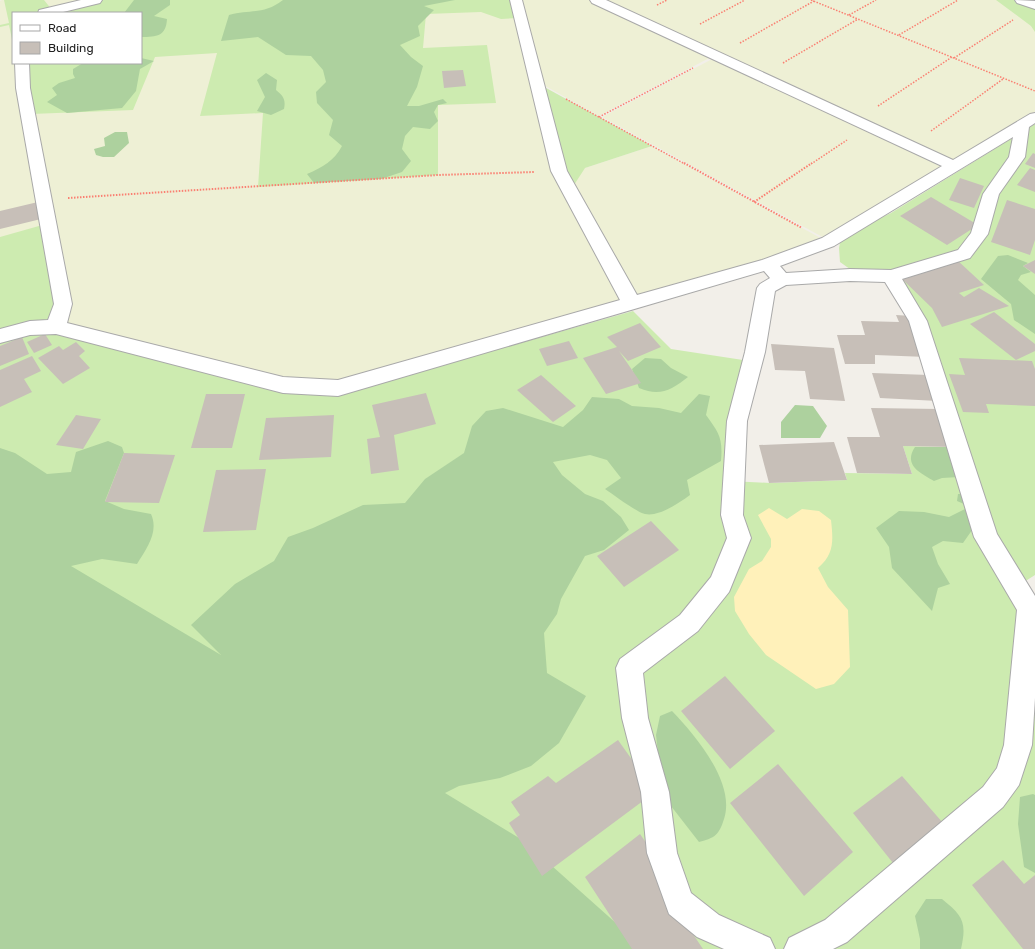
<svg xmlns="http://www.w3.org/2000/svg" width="1035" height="949" font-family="Rubik,sans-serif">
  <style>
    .farmland { fill: #eef0d5 }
    .grass { fill: #cdebb0 }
    .forest { fill: #add19e }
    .sand { fill: #fff1ba }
    .building { fill: #c7bfb8 }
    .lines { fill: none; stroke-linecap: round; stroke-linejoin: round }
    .street-casing { stroke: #a9a9a9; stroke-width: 2 }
    .path-far1 { stroke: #fa8072; stroke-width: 1.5; stroke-dasharray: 1.5 1.5; stroke-linecap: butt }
    .path { stroke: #fa8072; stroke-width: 2; stroke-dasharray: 1.5 1.5; stroke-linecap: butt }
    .street { fill: #fff; fill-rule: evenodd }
  </style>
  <rect width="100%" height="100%" fill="#f2efe9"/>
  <!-- farmland -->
  <path class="farmland" d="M2 0H93L40 13H13V63H20L60 305 0 333V1Z
    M514 0 557 171 627 302 336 382 285 377 65 324 25 87 141 63V13Z
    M519 0H594L713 56 599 116 540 83Z
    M600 0H1017L1035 6V112L952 163Z
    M716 57 951 166 828 240 602 117Z
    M652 146 826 241 632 300 560 172 585 168Z"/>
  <!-- grass -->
  <path class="grass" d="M4 0H44L52 10 40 13H13V44L9 25 0 27V25L9 23Z
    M99 0H514L518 18 501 19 481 12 426 14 423 48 487 45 496 103 438 105V175L258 187 263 113 200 116 217 53 155 57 133 110 31 114 24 63H141V13H47Z
    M996 0H1017L1035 6V32L1031 26Z
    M537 83 652 146 585 168 574 185 559 171Z
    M1035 124V575L1024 582 995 536 897 278 854 272 840 262 839 248 841 237 891 213Z
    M46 224 60 305 54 325 0 333V237Z
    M633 311 671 349 743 360 730 481 770 483 847 480 845 473 912 474 903 446 954 447 1035 616V949H589L0 538V339L29 332 55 333 340 394Z"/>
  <!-- forest -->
  <path class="forest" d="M134 0H170V5L154 16 167 19C166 36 157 37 141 37V13H124Z
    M283 0H455L424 6 434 10 418 26 420 36 400 45 411 57 423 66 417 87 407 106H419L443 99 447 103 438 105 434 112 438 121 430 129 413 127 405 136 402 149 411 161 402 172 381 179 314 183 307 174C323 167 334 161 342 146L329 135 333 120 317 103 316 92 326 82 323 70 311 56 286 55 258 37 221 41 229 15C250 9 264 15 283 0Z
    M141 58 154 61 140 69 136 91 122 108 67 113 47 102 57 95 52 88 59 83 75 78 73 74V69L83 63H141Z
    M266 73 277 80 276 90C283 96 286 99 284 109L271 115 257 111 265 97 257 80Z
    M115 132H127L129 143 114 157H103L96 155 94 149 105 146 104 138Z
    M1008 255 1028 263 1023 266 1031 272 1021 275 1018 280 1035 295V334L1014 320 1011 304 981 279 998 256Z
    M645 358 661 359 671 368 688 377C671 390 660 397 639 388L632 369Z
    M699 394 710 396 706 415C719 433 723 438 721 461L687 480 690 495C679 503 659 517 645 514 636 512 614 495 605 489L621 478 607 460 590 455 553 462 562 475 585 494 603 501 621 517 629 530 604 550 585 556 561 599 557 614 544 633 547 673 586 696 559 743 531 766 500 778 459 786 445 793 524 841 645 949H0V448L15 453 47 474 71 472 76 452 108 441 122 447 124 453 105 501 124 509 151 514C159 532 147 548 137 564L102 559 71 566 221 655 191 625 235 584 274 561 288 537 313 528 363 505 405 503 425 479 464 453 472 426 486 411 503 408 563 427 583 410 592 397 619 399 632 406 659 408 681 413Z
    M795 405 813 406 827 426 820 438H781V422Z
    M915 447H947L959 477 942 478 934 481C920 473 903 465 915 447Z
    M958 494H967L977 523 963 543 943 541 932 547 938 564 950 584 938 588 932 611 892 568 889 547 876 528 899 511 924 512 949 517 965 509 964 504 957 501Z
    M672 711C695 735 736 783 724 819 719 835 715 838 699 842L671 806 659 762 656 735 660 716Z
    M1033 794 1035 795V873L1024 867 1018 824 1020 797Z
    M926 899H942C963 916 967 922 961 949H920V939L915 916Z"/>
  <!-- sand -->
  <path class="sand" d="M769 508 787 519 802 509 819 511 831 520C833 539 835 554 818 568L828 587 848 610 850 667 834 684 816 689 766 655 749 634 735 611 734 597 749 569 762 561 771 547V539L758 515Z"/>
  <!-- building -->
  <path class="building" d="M463 70 466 86 444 88 442 71Z
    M1033 153 1035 154V168L1025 164Z
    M1030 168 1035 170V192L1017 185Z
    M960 178 984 186 974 208 949 200Z
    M931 197 978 225 947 245 900 216Z
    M1007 200 1035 209V240L1030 255 991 242Z
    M38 202 41 219 0 229V211Z
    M957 260 984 285 959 293 964 297 979 288 1009 306 942 327 932 308 901 278Z
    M1035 260V274L1023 266Z
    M994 312 1035 344V351L1016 360 970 324Z
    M896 315 912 316 927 357 875 355V364H845L837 335H865L861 321 899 322Z
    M640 323 661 347 628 361 619 351 641 383 606 394 583 358 617 347 607 337Z
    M45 334 52 345 34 353 27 342Z
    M22 337 29 354 0 366V346Z
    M569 341 578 358 547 366 539 349Z
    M76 342 85 351 79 356 90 368 63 384 38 358 59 346 63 350Z
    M771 344 834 348 845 401 810 399 805 371 775 370Z
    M32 356 41 371 24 379 32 392 0 407V370Z
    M959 358 1032 361 1035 369V406L986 404 989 413 963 412 949 374 965 375Z
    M872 373 929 375 938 401 880 398Z
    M541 375 576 406 553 422 517 390Z
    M426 393 436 424 394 435 399 470 371 474 367 439 380 437 372 405Z
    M206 394H245L232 448H191Z
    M871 408 939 409 954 447 903 446 912 474 857 473 847 437H880Z
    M76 415 101 419 83 449 56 445Z
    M334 415 331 457 259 460 266 418Z
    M834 442 847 480 769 483 759 445Z
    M124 453 175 455 159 503 105 502Z
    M266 469 256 530 203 532 216 470Z
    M651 521 679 550 624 587 597 556Z
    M725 676 775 731 730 769 681 711Z
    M618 740 655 792 542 876 509 823 520 815 511 802 548 776 556 783Z
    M778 764 853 852 804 896 730 803Z
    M902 776 943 823 893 863 853 813Z
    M640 834 672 880 662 888 703 949H632L585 877Z
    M1003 860 1024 884 1035 875V949H1023L972 885Z"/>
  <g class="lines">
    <defs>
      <path id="street" d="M81 0H102L100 3 59 13H38L39 10Z
        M510 0H522L567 171 637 295 762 260 822 238 942 166 592 3 590 0H606L953 160 1030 114 1035 113V123L1029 127 1025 157 999 194 988 234 970 258 902 279 927 321 997 534 1035 596V698L1032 745 1019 785 1003 807 847 942 833 949H784L789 938 825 920 983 787 997 768 1004 745 1017 610 974 537 909 321 885 282 850 281 786 285 775 291 765 352 747 421 743 515 751 538 729 592 698 631 643 673 648 718 669 792 677 853 691 893 719 915 770 938 775 949H724L697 937 669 914 647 853 641 792 622 718 616 668 620 659 680 615 711 577 727 538 721 515 727 421 745 352 757 288 760 284 770 278 764 271 338 396 283 393 56 334 30 335 0 343V329L30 321 48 320 54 304 16 88 15 63H29L30 88 72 304 67 323 283 377 338 380 620 300 551 171ZM1013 137 1009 157 983 194 971 233 958 250 891 270 850 269 786 273 780 266 834 246Z
        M1015 0 1035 1V9L1017 3Z"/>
    </defs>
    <!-- street casing -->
    <use href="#street" class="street-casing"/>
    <!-- path-far1 -->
    <path class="path-far1" d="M811 0 1035 91
      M657 5 667 0
      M849 15 876 0
      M700 24 745 0
      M899 35 958 0
      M740 43 814 1
      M954 58 1013 20
      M783 63 858 19
      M566 99 685 164
      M878 106 952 57
      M599 117 693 68
      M931 131 1003 79
      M811 164 847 140"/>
    <!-- path -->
    <path class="path" d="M684 163 802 228
      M68 198 438 175 534 172
      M754 202 812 163"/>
    <!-- street -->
    <use href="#street" class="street"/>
  </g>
  <!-- legend -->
  <rect x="12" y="12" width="130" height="52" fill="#ffffff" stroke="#a7a7a7"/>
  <rect x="20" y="25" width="20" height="6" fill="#ffffff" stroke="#a7a7a7"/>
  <text x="48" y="32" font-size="12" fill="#222222">Road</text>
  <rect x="20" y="42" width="20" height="12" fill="#c7bfb8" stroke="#a7a7a7"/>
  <text x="48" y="52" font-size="12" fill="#222222">Building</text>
</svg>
